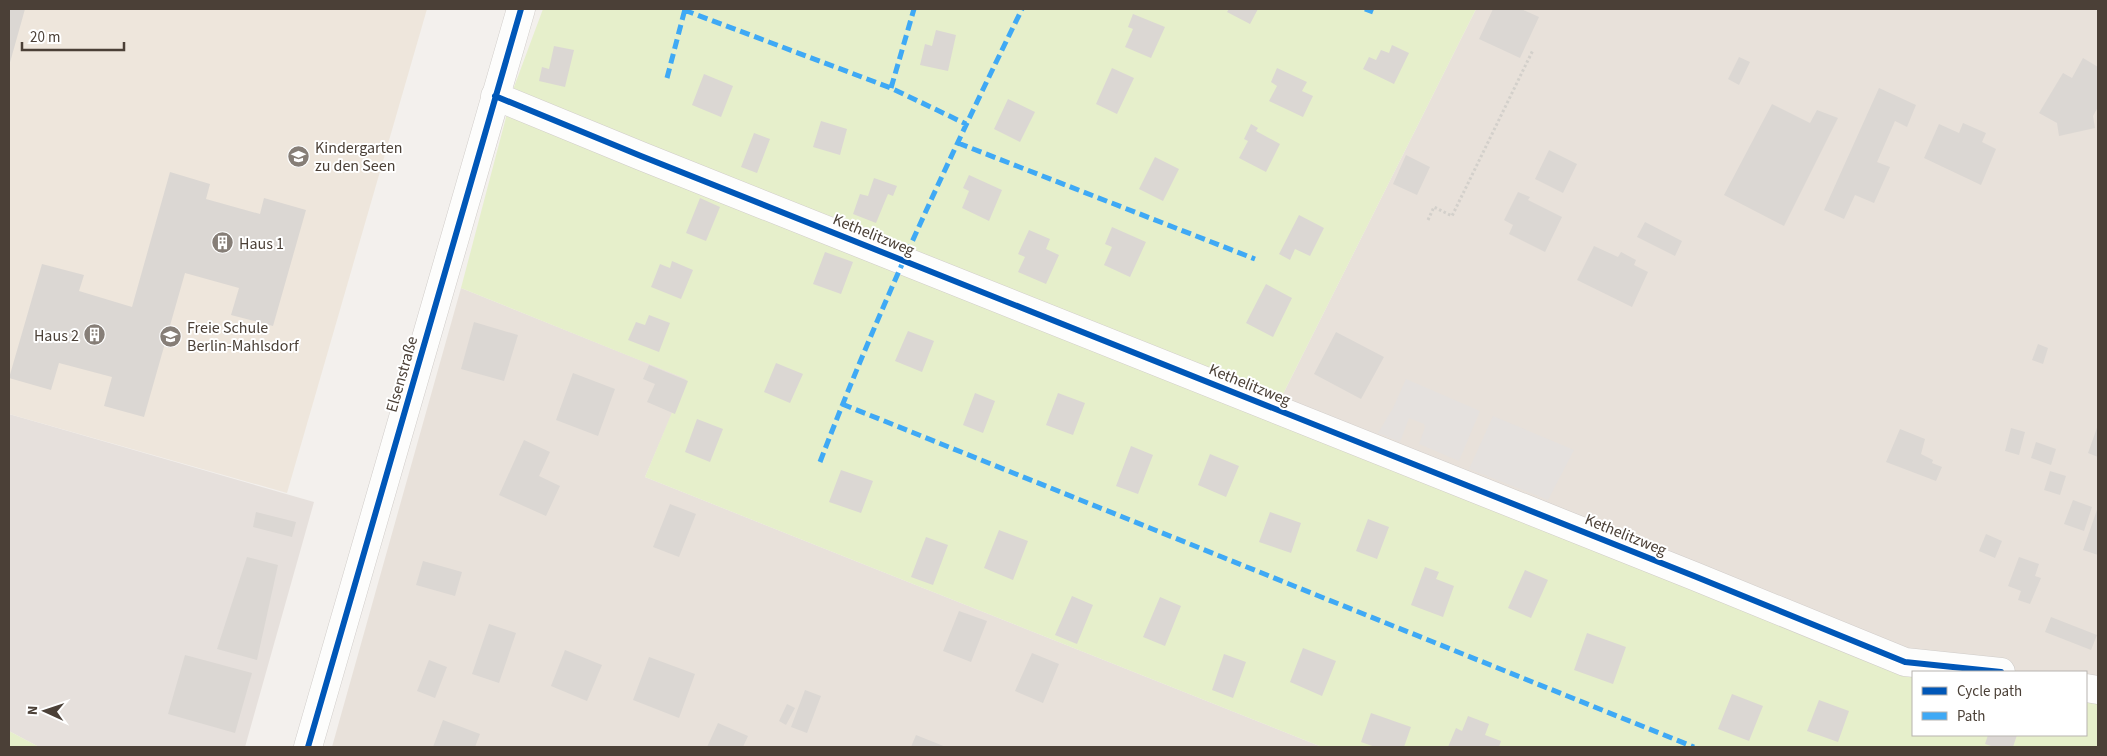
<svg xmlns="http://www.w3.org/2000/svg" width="2107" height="756" font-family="'Source Sans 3',sans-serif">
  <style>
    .residential { fill: #e8e1da }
    .industrial { fill: #e6e0dc }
    .education { fill: #eee6dc }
    .green { fill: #e6efcb }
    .parking { fill: #e5e1de }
    .building { fill: #dbd7d3 }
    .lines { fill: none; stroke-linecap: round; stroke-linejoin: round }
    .minor-casing { stroke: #d0ccc9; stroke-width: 29 }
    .path { stroke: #d3d0cb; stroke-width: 3; stroke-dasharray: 2.5 2.5; stroke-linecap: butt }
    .minor { stroke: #fdfdfc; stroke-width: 28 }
    .quiet { stroke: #3fa9f5; stroke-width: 5; stroke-dasharray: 10 5; stroke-linecap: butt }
    .cycleway-casing { stroke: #fff; stroke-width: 9 }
    .cycleway { stroke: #0057b8; stroke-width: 6 }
    .labels { text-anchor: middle; stroke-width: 4; stroke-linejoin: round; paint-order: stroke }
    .poi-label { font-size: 16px; fill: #4b4037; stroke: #fff; text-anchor: start }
    .street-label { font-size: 16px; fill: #4b4037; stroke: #fff }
  </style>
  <rect width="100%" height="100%" fill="#f3f0ed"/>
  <!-- residential -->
  <path class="residential" d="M1476 9H2098V703L2086 701V672H1913L1273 414Z
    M461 288 687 379 645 477 1322 747H332Z"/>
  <!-- industrial -->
  <path class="industrial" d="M9 414 314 502 245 747H39L9 731Z"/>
  <!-- education -->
  <path class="education" d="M9 9H427L287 493 9 414Z"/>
  <!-- green -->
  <path class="green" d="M543 9H1476L1273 414 1913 673V735H2086V701L2098 703V747H1322L645 477 686 379 461 288 514 87Z
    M9 731 39 747H9Z"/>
  <!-- parking -->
  <path class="parking" d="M1406 379 1480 411 1459 461 1419 444 1425 427 1424 424 1409 418 1400 442 1378 433 1393 408Z
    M1493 416 1574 450 1548 500 1469 469Z"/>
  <!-- building -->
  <path class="building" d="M9 9H25L9 66Z
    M1229 9H1258L1250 24 1227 12Z
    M1493 9H1521L1539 17 1520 58 1479 39Z
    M1133 14 1165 27 1151 58 1125 47 1133 29 1128 27Z
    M936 30 956 35 948 71 920 65 925 44 932 46Z
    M1392 45 1409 53 1394 84 1363 69 1369 57 1376 60 1381 50 1389 53Z
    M554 46 574 50 565 87 539 81 542 67 549 69Z
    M1739 57 1750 62 1739 85 1728 79Z
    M2083 58 2098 67V107L2093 116 2095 128 2059 136 2057 123 2039 113 2063 73 2072 78Z
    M1112 68 1134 78 1117 114 1096 104Z
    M1277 68 1307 82 1302 91 1313 96 1303 117 1269 101 1277 86 1271 82Z
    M704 74 733 86 721 117 692 105Z
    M1879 88 1916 105 1907 127 1895 121 1877 162 1890 167 1874 203 1855 195 1844 219 1824 210Z
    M1008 99 1035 112 1020 142 994 129Z
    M1772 104 1810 123 1817 110 1838 118 1784 226 1724 195Z
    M821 121 847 129 840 155 813 147Z
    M1963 123 1986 133 1982 142 1996 149 1981 185 1924 158 1939 124 1959 133Z
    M1251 124 1258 128 1256 131 1280 144 1266 172 1239 158 1248 141 1244 139Z
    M754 133 770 139 757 173 741 167Z
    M1549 150 1577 164 1563 193 1535 179Z
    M1406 155 1430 167 1417 195 1393 184Z
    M1155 157 1179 169 1163 201 1139 189Z
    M170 172 210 184 206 199 260 214 264 198 306 210 273 326 231 315 239 288 185 273 144 417 104 406 112 377 59 363 51 390 9 378 42 264 84 275 79 291 132 307Z
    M969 175 1002 190 989 221 962 208 969 191 963 188Z
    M874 178 897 186 893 196 888 194 876 223 853 214 860 194 868 196Z
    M1518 192 1530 197 1528 200 1562 217 1545 252 1509 234 1513 225 1504 220Z
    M700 198 720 207 706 241 686 233Z
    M1299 215 1324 228 1310 256 1295 249 1290 260 1279 254Z
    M1645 222 1682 241 1675 256 1637 237Z
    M1112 227 1146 242 1130 277 1104 265 1112 247 1105 244Z
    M1029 230 1050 239 1046 249 1059 255 1046 284 1018 272 1025 257 1018 254Z
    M1594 246 1618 257 1621 252 1636 260 1634 265 1648 272 1632 307 1577 280Z
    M825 252 853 262 841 294 813 284Z
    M672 261 693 270 681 299 651 287 660 264 670 268Z
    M1266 284 1292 298 1273 337 1246 323Z
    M649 315 670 323 659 352 628 340 636 322 645 325Z
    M474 322 518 335 504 381 461 369Z
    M908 331 934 341 922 372 895 361Z
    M1336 332 1384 357 1361 399 1314 374Z
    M2038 344 2048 348 2043 364 2032 360Z
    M776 363 803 374 790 403 764 392Z
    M649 365 688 381 675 414 647 402 655 384 643 379Z
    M573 373 615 389 598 436 556 420Z
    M975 393 995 401 983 433 963 425Z
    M1058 393 1085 403 1073 435 1046 425Z
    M697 419 723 429 710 462 685 452Z
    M2098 425V457L2088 453Z
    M2011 428 2025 432 2019 455 2005 451Z
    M1900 429 1925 439 1921 454 1933 460 1932 463 1942 467 1936 481 1886 462Z
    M524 440 550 452 539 476 560 486 546 516 499 495Z
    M2036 442 2056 449 2051 465 2031 458Z
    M1131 446 1153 455 1138 494 1116 486Z
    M1210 454 1239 466 1226 497 1198 485Z
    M841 470 873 481 861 513 829 502Z
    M2050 471 2066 476 2060 495 2044 490Z
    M2073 500 2092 507 2084 531 2064 524Z
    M670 504 696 514 679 557 653 547Z
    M2098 507V555L2083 550Z
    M256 512 296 522 292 537 253 527Z
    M1270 512 1301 523 1291 553 1259 542Z
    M1368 519 1389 527 1377 559 1356 551Z
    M999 530 1028 541 1013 580 984 568Z
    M1986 534 2002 541 1995 558 1979 551Z
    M926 537 948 545 933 585 911 577Z
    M247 557 278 565 257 660 217 649Z
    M2019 557 2039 564 2035 576 2041 578 2030 604 2018 600 2021 591 2008 586Z
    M423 561 462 572 455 596 416 585Z
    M1425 567 1439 572 1436 579 1454 586 1443 617 1411 605Z
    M1525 570 1548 580 1531 618 1508 608Z
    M1072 596 1093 605 1077 644 1055 635Z
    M1160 597 1181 606 1165 646 1143 637Z
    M959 611 987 621 971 662 943 651Z
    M2051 617 2097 635 2091 650 2045 632Z
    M489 624 516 633 499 683 472 674Z
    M1587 633 1626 647 1613 684 1574 670Z
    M1303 648 1336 661 1322 696 1290 682Z
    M565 650 602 665 587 701 551 686Z
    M1032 653 1059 664 1043 703 1015 691Z
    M1224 654 1246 662 1233 698 1212 690Z
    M185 655 252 673 235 733 168 714Z
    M649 657 695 674 679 718 633 700Z
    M429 660 447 667 435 698 417 691Z
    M805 690 821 696 807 733 791 727Z
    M1732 694 1763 706 1749 741 1718 729Z
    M1819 700 1849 711 1838 742 1807 731Z
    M787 704 795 708 786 725 779 721Z
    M1371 713 1411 727 1404 747H1375L1361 742Z
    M1468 716 1489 724 1485 735 1501 741 1499 747H1448L1456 728 1462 731Z
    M443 720 480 734 475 747H433Z
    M718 723 748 736 743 747H707Z
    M916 735 946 747H911Z
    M1988 735H2017L2013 747H1994L1985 744Z"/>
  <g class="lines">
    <defs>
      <path id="minor" d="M495 96 641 156 1694 576 1905 662 2001 672
        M2086 688 2098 690
        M308 747 521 9"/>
    </defs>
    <!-- minor casing -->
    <use href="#minor" class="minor-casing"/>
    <!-- path -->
    <path class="path" d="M1428 220 1434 207 1452 216 1533 50"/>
    <!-- minor -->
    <use href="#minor" class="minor"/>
    <!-- quiet -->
    <path class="quiet" d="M1365 9 1373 12
      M684 10 891 88 966 124
      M667 78 685 9
      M891 88 914 9
      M958 143 1255 259
      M842 404 1694 747
      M820 462C879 308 949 158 1022 9"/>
    <defs>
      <path id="cycleway" d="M495 96 641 156 1694 576 1905 662 2001 672
        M308 747 521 9"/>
    </defs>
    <!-- cycleway casing -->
    <use href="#cycleway" class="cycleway-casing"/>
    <!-- cycleway -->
    <use href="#cycleway" class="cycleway"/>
  </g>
  <!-- icons -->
  <defs>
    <symbol id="school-disc" viewBox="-11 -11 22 22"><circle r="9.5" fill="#867e77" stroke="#fff"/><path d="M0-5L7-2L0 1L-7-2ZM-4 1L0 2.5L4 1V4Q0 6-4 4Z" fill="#fff"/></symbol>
    <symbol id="building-disc" viewBox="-11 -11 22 22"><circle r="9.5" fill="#867e77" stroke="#fff"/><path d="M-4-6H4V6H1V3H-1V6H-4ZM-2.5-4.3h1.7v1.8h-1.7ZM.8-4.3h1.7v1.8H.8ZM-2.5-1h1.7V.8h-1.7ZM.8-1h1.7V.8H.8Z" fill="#fff"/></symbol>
  </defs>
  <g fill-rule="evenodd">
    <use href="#school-disc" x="286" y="144" width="25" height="25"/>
    <use href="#building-disc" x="210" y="230" width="25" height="25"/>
    <use href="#building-disc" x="82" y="322" width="25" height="25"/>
    <use href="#school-disc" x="158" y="324" width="25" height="25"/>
  </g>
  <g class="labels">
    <!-- poi labels -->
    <g class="poi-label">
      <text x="315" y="153">Kindergarten<tspan x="315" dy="18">zu den Seen</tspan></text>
      <text x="239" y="249">Haus 1</text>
      <text x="187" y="333">Freie Schule<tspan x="187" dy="18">Berlin-Mahlsdorf</tspan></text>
      <text x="79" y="341" text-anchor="end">Haus 2</text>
    </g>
    <!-- street labels -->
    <g class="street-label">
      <text transform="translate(874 234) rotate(22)" y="6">Kethelitzweg</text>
      <text transform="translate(401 374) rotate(-74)" y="6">Elsenstraße</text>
      <text transform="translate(1250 384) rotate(22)" y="6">Kethelitzweg</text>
      <text transform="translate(1626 534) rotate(22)" y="6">Kethelitzweg</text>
    </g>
  </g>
  <!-- border -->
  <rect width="2107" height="756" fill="none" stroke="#4b4037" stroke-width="20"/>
  <!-- legend -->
  <rect x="1912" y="671" width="175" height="65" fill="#ffffff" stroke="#b7b3af"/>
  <rect x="1922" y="687" width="25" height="8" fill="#0057b8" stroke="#b7b3af"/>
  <text x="1957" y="696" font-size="15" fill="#4b4037">Cycle path</text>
  <rect x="1922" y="712" width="25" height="8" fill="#3fa9f5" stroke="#b7b3af"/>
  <text x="1957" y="721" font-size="15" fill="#4b4037">Path</text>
  <!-- north arrow -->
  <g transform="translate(45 711) rotate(273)" stroke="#ffffff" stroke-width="4" paint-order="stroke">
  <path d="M0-4L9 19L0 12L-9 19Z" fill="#4b4037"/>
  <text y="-8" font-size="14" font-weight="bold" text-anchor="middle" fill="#4b4037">N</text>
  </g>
  <!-- scale -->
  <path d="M22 42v8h102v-8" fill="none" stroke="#4b4037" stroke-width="2.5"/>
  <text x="30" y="42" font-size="15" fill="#4b4037" stroke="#ffffff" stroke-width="4" paint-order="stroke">20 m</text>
</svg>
